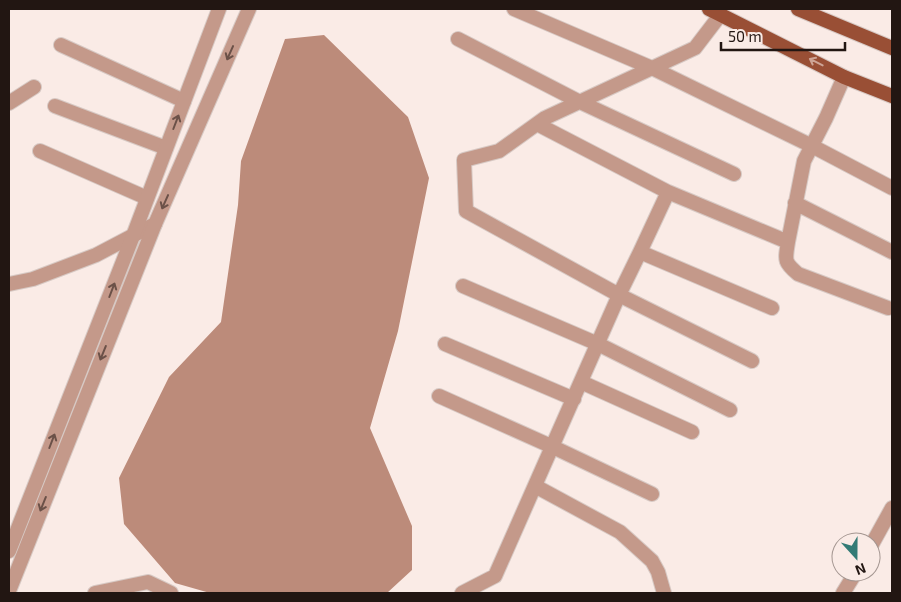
<svg xmlns="http://www.w3.org/2000/svg" width="901" height="602" font-family="'Exo 2',sans-serif">
  <style>
    .water { fill: #bc8b7a }
    .lines { fill: none; stroke-linecap: round; stroke-linejoin: round }
    .minor-casing { stroke: #d7c9c4; stroke-width: 16 }
    .tertiary-casing { stroke: #d7c9c4; stroke-width: 16 }
    .primary-casing { stroke: #d7c9c4; stroke-width: 16 }
    .minor { stroke: #c4998a; stroke-width: 14 }
    .tertiary { stroke: #c4998a; stroke-width: 14 }
    .primary { stroke: #994f35; stroke-width: 14 }
    .oneway { stroke: #6b5148 }
    .oneway2 { stroke: #cea596 }
  </style>
  <rect width="100%" height="100%" fill="#faebe6"/>
  <!-- water -->
  <path class="water" d="M324 35 408 117 429 178 398 331 370 428 412 526V570L387 593H210L175 583 124 524 119 478 169 377 221 322 238 205 241 161 285 39Z"/>
  <g class="lines">
    <defs>
      <path id="minor" d="M514 9 652 68 812 146 892 188
        M721 14 695 48 545 118 499 151 464 160 466 211 619 295 752 361
        M458 39 580 102 734 174
        M61 45 184 101
        M9 103 34 87
        M55 106 166 148
        M40 151 147 198
        M668 192 788 242 804 161 826 118 844 77
        M795 203 892 252
        M788 242C785 261 784 262 798 274L888 308
        M640 252 772 308
        M9 284 33 279 96 255 155 224
        M463 286 598 344 730 410
        M445 344 574 399
        M581 382 692 432
        M439 396 553 447 652 494
        M535 486 620 532 652 561 658 572 664 593
        M871 546 892 508
        M95 593 148 582 171 593
        M462 593 495 576 619 295 640 252 668 192 537 124
        M843 593 856 572"/>
      <path id="tertiary" d="M9 551 133 236 219 9
        M9 591 155 224 249 9"/>
      <path id="primary" d="M709 9 844 77 892 96
        M798 9 892 48"/>
    </defs>
    <!-- minor casing -->
    <use href="#minor" class="minor-casing"/>
    <!-- tertiary casing -->
    <use href="#tertiary" class="tertiary-casing"/>
    <!-- primary casing -->
    <use href="#primary" class="primary-casing"/>
    <!-- minor -->
    <use href="#minor" class="minor"/>
    <!-- tertiary -->
    <use href="#tertiary" class="tertiary"/>
    <!-- primary -->
    <use href="#primary" class="primary"/>
  </g>
  <!-- one-way arrows -->
  <defs><path id="oneway-shaft" d="M-6 0H5M1.5-3L5.5 0L1.5 3" fill="none" stroke-width="1.6" stroke-linecap="round" stroke-linejoin="round" transform="scale(1.25)"/></defs>
  <g class="oneway">
    <use href="#oneway-shaft" transform="translate(230 53) rotate(114)"/>
    <use href="#oneway-shaft" transform="translate(176 122) rotate(-69)"/>
    <use href="#oneway-shaft" transform="translate(165 202) rotate(114)"/>
    <use href="#oneway-shaft" transform="translate(112 290) rotate(-69)"/>
    <use href="#oneway-shaft" transform="translate(103 353) rotate(112)"/>
    <use href="#oneway-shaft" transform="translate(52 441) rotate(-69)"/>
    <use href="#oneway-shaft" transform="translate(43 504) rotate(112)"/>
  </g>
  <use class="oneway2" href="#oneway-shaft" transform="translate(816 62) rotate(-153)"/>
  <!-- border -->
  <rect width="901" height="602" fill="none" stroke="#221612" stroke-width="20"/>
  <!-- north arrow -->
  <g transform="translate(856 557) rotate(159)"><circle r="24" fill="#faebe6" stroke="#a49691"/>
  <path d="M0-4L9 19L0 12L-9 19Z" fill="#337b76"/>
  <text y="-8" font-size="14" font-weight="bold" text-anchor="middle" fill="#221612">N</text>
  </g>
  <!-- scale -->
  <path d="M721 42v8h124v-8" fill="none" stroke="#221612" stroke-width="2.5"/>
  <text x="728" y="42" font-size="15" fill="#221612" stroke="#faebe6" stroke-width="4" paint-order="stroke">50 m</text>
</svg>
